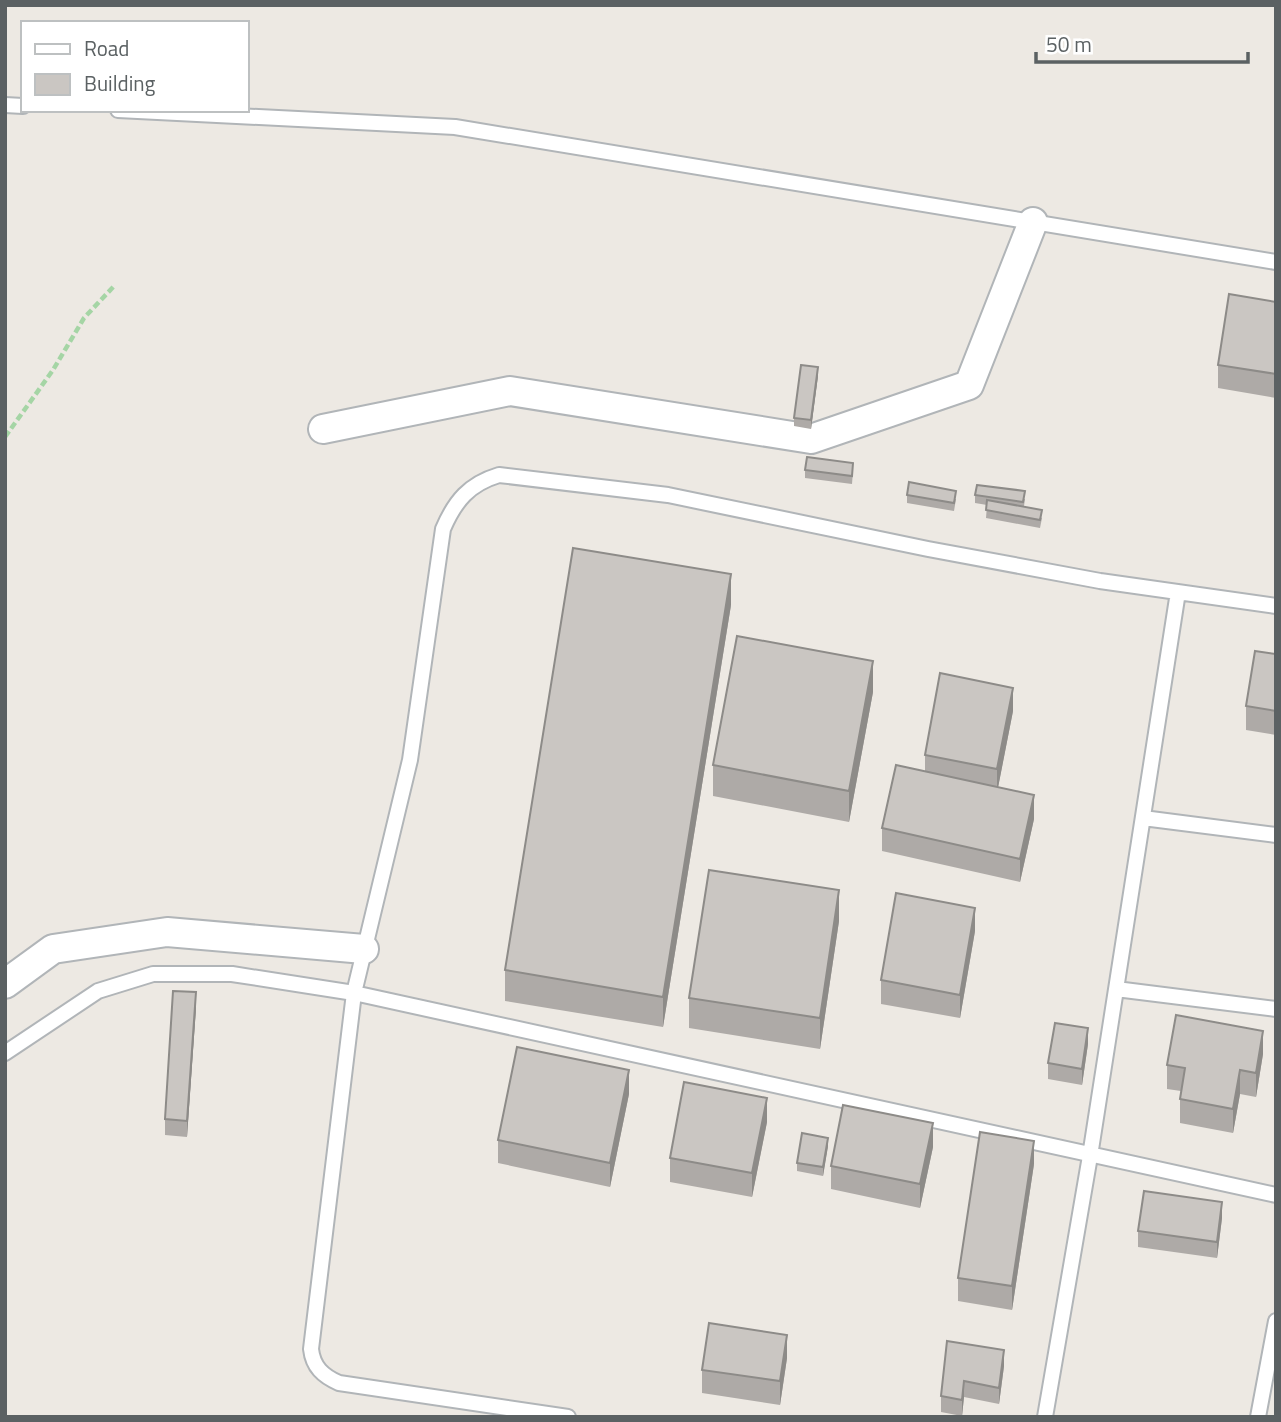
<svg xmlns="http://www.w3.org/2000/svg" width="1281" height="1422" font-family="'Titillium Web',sans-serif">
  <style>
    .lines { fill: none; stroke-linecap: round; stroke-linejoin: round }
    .lane-casing { stroke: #b1b5b8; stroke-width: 18 }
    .street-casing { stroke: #b1b5b8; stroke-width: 32 }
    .path { stroke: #a5d5a5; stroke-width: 4.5; stroke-dasharray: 7 3.5; stroke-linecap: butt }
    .lane { stroke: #fff; stroke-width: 14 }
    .street { stroke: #fff; stroke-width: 28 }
    .wall { fill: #aeaaa7 }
    .shaded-wall { fill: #8d8b88 }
    .building { fill: #cac6c2; stroke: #8d8b88; stroke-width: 2 }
  </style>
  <rect width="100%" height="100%" fill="#ede9e3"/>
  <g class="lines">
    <defs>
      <path id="lane" d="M5 105 23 106
        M118 110 455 127 1276 262
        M1143 818 1276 835
        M1116 989 1276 1009
        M5 1053 98 991 153 974H232L354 993 1276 1195
        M568 1417 339 1383C323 1376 313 1367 311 1349L354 993 410 760 443 529C455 501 469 484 499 475L668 495 928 549 1100 581 1276 606
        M1045 1417 1090 1156 1178 592
        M1258 1417 1276 1321"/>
      <path id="street" d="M323 429 510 391 811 439 969 385 1033 222
        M5 984 53 949 167 932 364 949"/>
    </defs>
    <!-- lane casing -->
    <use href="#lane" class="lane-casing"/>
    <!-- street casing -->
    <use href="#street" class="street-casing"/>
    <!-- path -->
    <path class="path" d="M5 437 53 370 84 318 115 285"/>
    <!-- lane -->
    <use href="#lane" class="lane"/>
    <!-- street -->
    <use href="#street" class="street"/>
  </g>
  <!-- wall -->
  <path class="wall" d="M1276 302V398L1218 388V365Z
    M818 376 811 429 794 426V418Z
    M805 470 853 471 852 484 805 478Z
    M907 495 956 499 954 511 907 503Z
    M975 495 1025 499 1024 506 1042 518 1040 528 986 518 987 505 975 503Z
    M731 605 663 1027 505 1001V970Z
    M1276 654V735L1246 730V706Z
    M873 692 849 822 713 796V765Z
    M1013 711 998 787 1034 819 1020 882 882 851V828L925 771V755Z
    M839 921 820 1049 689 1028V998Z
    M975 931 960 1018 881 1004V980Z
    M196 1008 187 1137 165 1135V1119Z
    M1088 1044 1082 1085 1048 1079V1063Z
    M1263 1054 1256 1097 1240 1094 1233 1133 1180 1123V1099L1181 1091 1167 1089V1065Z
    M629 1094 610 1187 498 1163V1140Z
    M767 1122 752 1197 670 1182V1158Z
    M828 1146 823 1176 797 1171V1163Z
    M933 1147 920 1208 831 1189V1166Z
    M1034 1164 1012 1310 958 1301V1278Z
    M1222 1218 1217 1258 1138 1247V1231Z
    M1004 1350V1366L999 1404 964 1397 962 1416 941 1412V1396Z
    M787 1358 780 1405 702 1393V1370Z"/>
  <!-- shaded-wall -->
  <path class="shaded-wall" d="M818 367V376L811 429V420Z
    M731 574V605L663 1027V997Z
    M873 661V692L849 822V791Z
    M1013 688V711L997 793V769Z
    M1034 795V819L1020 882V859Z
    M839 890V921L820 1049V1018Z
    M975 908V931L960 1018V995Z
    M196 992V1008L187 1137V1121Z
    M1088 1028V1044L1082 1085V1069Z
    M1263 1031V1054L1256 1097V1073Z
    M629 1070V1094L610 1187V1163Z
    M1240 1070V1094L1233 1133V1109Z
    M767 1098V1122L752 1197V1173Z
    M933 1123V1147L920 1208V1184Z
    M828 1138V1146L823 1176V1167Z
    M1034 1141V1164L1012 1310V1286Z
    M1222 1202V1218L1217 1258V1242Z
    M787 1335V1358L780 1405V1381Z
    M1004 1350V1366L999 1404V1388Z
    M964 1381V1397L962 1416V1400Z"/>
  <!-- building -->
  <path class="building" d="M1229 294 1276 302V374L1218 365Z
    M801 365 818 367 811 420 794 418Z
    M807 457 853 463 852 476 805 470Z
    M909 482 956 491 954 503 907 495Z
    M977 485 1025 491 1023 502 975 495Z
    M987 500 1042 510 1040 520 986 510Z
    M573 548 731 574 663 997 505 970Z
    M737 636 873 661 849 791 713 765Z
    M1255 651 1276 654V711L1246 706Z
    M940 673 1013 688 997 769 925 755Z
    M896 765 1034 795 1020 859 882 828Z
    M709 870 839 890 820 1018 689 998Z
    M896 893 975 908 960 995 881 980Z
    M173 991 196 992 187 1121 165 1119Z
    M1176 1015 1263 1031 1256 1073 1240 1070 1233 1109 1180 1099 1185 1068 1167 1065Z
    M1055 1023 1088 1028 1082 1069 1048 1063Z
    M517 1047 629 1070 610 1163 498 1140Z
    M684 1082 767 1098 752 1173 670 1158Z
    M843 1105 933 1123 920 1184 831 1166Z
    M980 1132 1034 1141 1012 1286 958 1278Z
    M802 1133 828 1138 823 1167 797 1163Z
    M1144 1191 1222 1202 1217 1242 1138 1231Z
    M709 1323 787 1335 780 1381 702 1370Z
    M947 1341 1004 1350 999 1388 964 1381 962 1400 941 1396Z"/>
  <!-- border -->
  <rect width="1281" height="1422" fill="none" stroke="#5b6163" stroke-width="14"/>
  <!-- legend -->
  <rect x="21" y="21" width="228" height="91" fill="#ffffff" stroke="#bdc0c1" stroke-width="2"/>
  <rect x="35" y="44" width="35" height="10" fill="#ffffff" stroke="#bdc0c1" stroke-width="2"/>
  <text x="84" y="56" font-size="21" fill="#5b6163">Road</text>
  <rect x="35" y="74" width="35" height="21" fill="#cac6c2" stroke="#bdc0c1" stroke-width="2"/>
  <text x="84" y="91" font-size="21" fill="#5b6163">Building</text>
  <!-- scale -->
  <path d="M1036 52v10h212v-10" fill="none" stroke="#5b6163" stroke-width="3.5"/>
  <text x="1046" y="52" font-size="21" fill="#5b6163" stroke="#ffffff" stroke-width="5" paint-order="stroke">50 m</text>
</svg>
